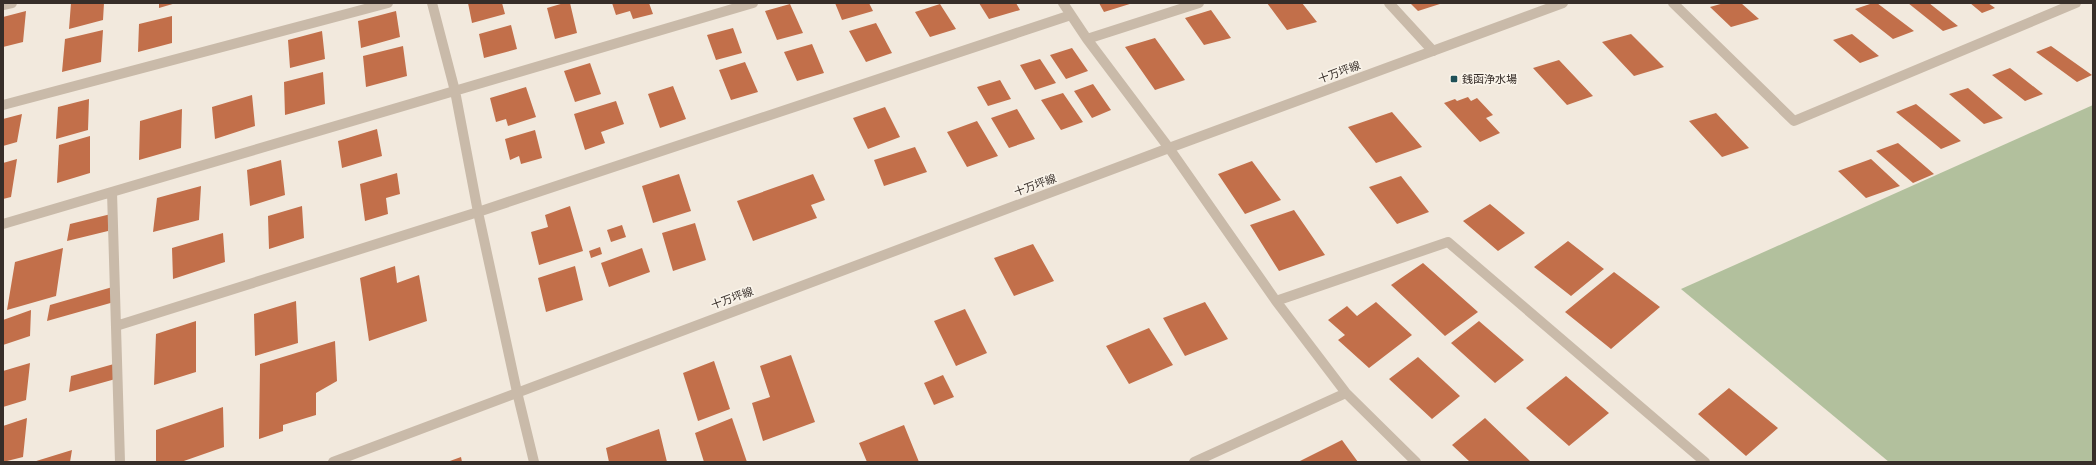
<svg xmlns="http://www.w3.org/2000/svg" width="2096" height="465" font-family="'Sofia Sans Condensed','Noto Sans JP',sans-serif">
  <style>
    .green { fill: #b2c09d }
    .building { fill: #c26f4a }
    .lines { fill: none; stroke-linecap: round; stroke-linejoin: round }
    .minor { stroke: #c9baa9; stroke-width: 10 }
    .tertiary { stroke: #c9baa9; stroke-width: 10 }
    .poi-dot { fill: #1f5057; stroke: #f9f3e9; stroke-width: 1.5 }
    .labels { text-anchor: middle; stroke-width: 3.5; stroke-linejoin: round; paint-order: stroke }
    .street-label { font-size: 11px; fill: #372e29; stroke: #f9f3e9 }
    .poi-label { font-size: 11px; fill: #372e29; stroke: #f9f3e9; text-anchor: start }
  </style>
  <rect width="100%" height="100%" fill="#f2e9dd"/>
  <!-- green -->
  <path class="green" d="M2093 105V462H1889L1681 289Z"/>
  <!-- building -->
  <path class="building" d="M71 3H104L103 20 69 29Z
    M159 3H176L159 8Z
    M468 3H502L505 14 472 23Z
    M564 3H570L577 33 555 39 547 8Z
    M612 3H649L653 14 633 19 630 11 616 15Z
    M835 3H869L873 11 842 20Z
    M979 3H1016L1020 10 989 19Z
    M1099 3H1133L1104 12Z
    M1267 3H1302L1317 22 1287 30Z
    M1410 3H1443L1418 11Z
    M1724 3H1741L1759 19 1731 27 1710 7Z
    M1873 3H1877L1914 31 1893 39 1855 9Z
    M1908 3H1929L1958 26 1943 31Z
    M1970 3H1988L1995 8 1982 13Z
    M790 4 803 33 777 40 765 11Z
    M940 4 956 29 930 37 915 12Z
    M1211 10 1231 38 1204 45 1185 18Z
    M26 11 23 42 3 47V17Z
    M396 11 400 37 361 48 358 21Z
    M172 16V43L138 52 139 24Z
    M876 23 892 53 866 62 849 31Z
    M511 25 517 49 484 58 479 34Z
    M733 28 742 53 716 60 707 35Z
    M103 30 101 62 62 72 65 39Z
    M322 31 325 59 290 68 288 40Z
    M1631 34 1664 67 1634 76 1602 42Z
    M1852 34 1879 56 1860 63 1833 40Z
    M1155 38 1185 80 1155 90 1125 47Z
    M812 44 824 73 797 81 784 52Z
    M403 46 407 76 366 87 363 56Z
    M2051 46 2092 75 2077 82 2036 52Z
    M1072 48 1088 71 1066 79 1050 55Z
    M1040 59 1056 83 1035 90 1020 65Z
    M1559 60 1593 96 1567 105 1533 68Z
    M745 62 758 92 731 100 719 70Z
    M590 63 601 94 575 102 564 71Z
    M2010 68 2043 94 2025 101 1992 75Z
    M323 72 325 104 285 115 284 82Z
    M1000 80 1011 99 988 106 977 87Z
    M1093 84 1111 110 1092 118 1074 91Z
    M673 86 686 119 660 128 648 94Z
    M526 87 536 117 508 126 506 119 496 122 490 98Z
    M1968 88 2003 118 1984 124 1949 94Z
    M1063 93 1083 122 1061 130 1041 100Z
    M252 95 255 126 215 139 212 107Z
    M1468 97 1471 101 1477 98 1493 115 1486 118 1500 133 1480 142 1444 103 1455 99 1457 101Z
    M89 99 88 130 56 139 58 107Z
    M616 101 624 124 601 132 605 143 585 150 574 114Z
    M1916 104 1961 141 1941 149 1896 112Z
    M885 107 900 137 868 149 853 118Z
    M182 109 181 148 139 160 140 121Z
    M1017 109 1035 139 1009 148 991 118Z
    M1392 112 1422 147 1376 163 1348 127Z
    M1716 113 1749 148 1722 157 1689 121Z
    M22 114 17 142 3 146V119Z
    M977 121 998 156 967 167 947 132Z
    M377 129 382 156 342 168 338 141Z
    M535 130 542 158 521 164 519 156 510 160 505 139Z
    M90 136V173L57 183 59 145Z
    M1898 143 1934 174 1913 183 1876 151Z
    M915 147 927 172 884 186 874 160Z
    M17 159 11 197 3 199V163Z
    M1871 159 1900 186 1866 198 1838 171Z
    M281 160 285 195 250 206 247 170Z
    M1252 161 1281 200 1245 214 1218 174Z
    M397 173 400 194 386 198 388 214 365 221 360 184Z
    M679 174 691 211 653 223 642 186Z
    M813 174 825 200 811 205 817 218 753 241 737 201Z
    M1401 176 1429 212 1397 224 1369 187Z
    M201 186 199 220 153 232 157 198Z
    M1490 204 1525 233 1498 251 1463 221Z
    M302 206 304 238 269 249 268 216Z
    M570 206 583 251 539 265 531 232 548 227 545 215Z
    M1294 210 1325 255 1279 271 1250 225Z
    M111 214 108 231 67 241 70 224Z
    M695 223 706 260 673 271 662 233Z
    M622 225 626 237 611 242 607 230Z
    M223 233 225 262 173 279 172 248Z
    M1568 241 1604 269 1571 296 1534 267Z
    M1033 244 1054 281 1014 296 994 258Z
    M600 247 602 254 591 258 589 251Z
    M63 248 56 296 7 310 15 262Z
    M642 248 650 272 609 287 601 263Z
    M1423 263 1478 312 1445 336 1391 285Z
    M395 266 397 283 419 275 427 321 369 341 360 278Z
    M575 266 583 300 546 312 538 278Z
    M1614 272 1660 307 1611 349 1565 312Z
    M116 286 114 302 47 321 50 305Z
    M296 301 298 343 255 356 254 314Z
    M1205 302 1228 339 1185 356 1163 318Z
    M1376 302 1412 335 1369 368 1338 340 1345 335 1328 320 1347 306 1357 316Z
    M965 309 987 353 956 366 934 321Z
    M31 310 30 336 3 345V320Z
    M196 321V372L154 385 156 334Z
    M1479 321 1524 360 1495 383 1451 343Z
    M1149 328 1173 365 1129 384 1106 346Z
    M335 341 337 381 316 393V415L283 425V431L259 439 260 364Z
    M791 355 815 422 763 441 752 403 770 397 760 366Z
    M1418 357 1460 396 1432 419 1389 379Z
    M714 361 730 409 698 421 683 373Z
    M121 362 119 378 69 392 71 376Z
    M30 363 26 400 3 407V371Z
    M943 375 954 397 934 405 924 383Z
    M1566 376 1609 413 1569 446 1526 408Z
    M1729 388 1778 428 1746 456 1698 414Z
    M223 407 224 447 181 462H156V430Z
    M27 418 23 457 3 462V426Z
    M732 418 747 462H704L695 433Z
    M1485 418 1531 462H1470L1452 445Z
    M904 425 919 462H867L859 443Z
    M659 429 667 462H609L606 448Z
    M1342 440 1358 462H1298Z
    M72 450 70 462H33Z
    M461 457 462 462H447Z"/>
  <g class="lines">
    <!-- minor -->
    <path class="minor" d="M432 3 455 91 478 212 517 392
      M1063 3 1087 39 1169 148 1276 301 1346 393 1416 462
      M1389 3 1433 51
      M1673 3 1794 121 2076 3
      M3 5 12 3
      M1087 39 1199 3
      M3 105 388 3
      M112 192 120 462
      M3 224 753 3
      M1276 301 1448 242 1705 462
      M116 326 478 212 1071 15
      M1194 462 1346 393"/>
    <!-- tertiary -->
    <path class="tertiary" d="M517 392 534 462
      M333 462 1169 148 1563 3"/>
  </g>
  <!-- markers -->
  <rect class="poi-dot" x="1450" y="75" width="8" height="8" rx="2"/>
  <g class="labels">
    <!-- street labels -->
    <g class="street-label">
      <text transform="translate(1339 72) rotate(-20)" y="4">十万坪線</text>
      <text transform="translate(1035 185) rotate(-20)" y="4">十万坪線</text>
      <text transform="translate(732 298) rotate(-20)" y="4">十万坪線</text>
    </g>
    <!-- poi labels -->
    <g class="poi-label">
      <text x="1462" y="83">銭函浄水場</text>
    </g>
  </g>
  <!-- border -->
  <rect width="2096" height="465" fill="none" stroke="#372e29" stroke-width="8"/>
</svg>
